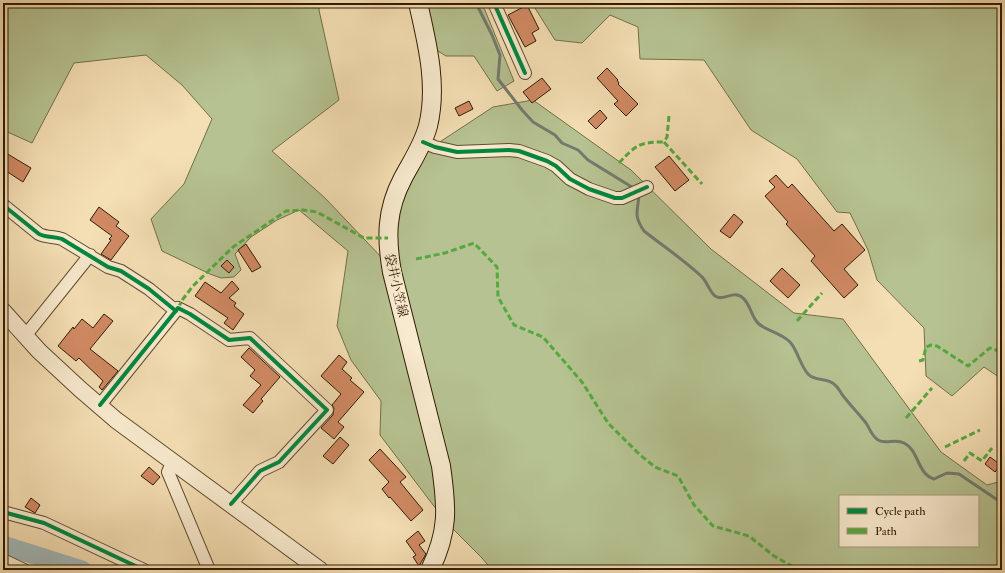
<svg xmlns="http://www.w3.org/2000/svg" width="1005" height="573" font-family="'IM FELL Double Pica','Noto Serif JP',serif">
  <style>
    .green { fill: #b6c291; stroke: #736f49; fill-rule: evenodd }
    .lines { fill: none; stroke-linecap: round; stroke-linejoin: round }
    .stream { stroke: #747a6f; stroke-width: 3 }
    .river { stroke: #a2b9b9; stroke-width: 19 }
    .building { fill: #d18a64; stroke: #301c01 }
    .minor-casing { stroke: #614c2e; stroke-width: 14 }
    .tertiary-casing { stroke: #614c2e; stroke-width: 18 }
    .secondary-casing { stroke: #301c01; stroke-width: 20 }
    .minor { stroke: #f8eace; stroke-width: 12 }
    .tertiary { stroke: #f8eace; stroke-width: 16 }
    .secondary { stroke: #f8eace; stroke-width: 18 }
    .quiet { stroke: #54a940; stroke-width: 3; stroke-dasharray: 6 3; stroke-linecap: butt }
    .cycleway-casing { stroke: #f8eace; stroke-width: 6 }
    .cycleway { stroke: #00873e; stroke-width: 4 }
    .labels { text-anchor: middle; stroke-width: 3; stroke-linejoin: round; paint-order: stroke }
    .street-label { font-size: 13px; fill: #301c01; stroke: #f8eace }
  </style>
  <rect width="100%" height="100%" fill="#f4deb3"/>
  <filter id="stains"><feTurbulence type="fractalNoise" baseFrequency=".005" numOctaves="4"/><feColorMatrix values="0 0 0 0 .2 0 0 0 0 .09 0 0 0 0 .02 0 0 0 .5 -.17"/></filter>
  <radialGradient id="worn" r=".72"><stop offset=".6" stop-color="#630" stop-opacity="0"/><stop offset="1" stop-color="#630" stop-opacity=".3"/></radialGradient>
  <!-- green -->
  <path class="green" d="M3 3H320L319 10 339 100 272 151 325 198 384 260 407 181 426 151 493 107 533 100 631 170 711 249 794 313 843 319 941 452 987 485 1002 481V570H492L482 558 446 522 380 435 381 401 351 360 337 326 348 251 299 210 277 220 251 237 235 254 241 270 234 277 221 278 210 274 162 251 151 219 184 184 212 119 182 85 146 55 74 63 32 143 3 130ZM840 496H978V546H840Z
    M422 3H482L514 81 497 91 474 56H446L433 48Z
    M535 3H1002V379L984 367 952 396 926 376 924 328 877 280 868 250 850 213 837 212 797 159 751 130 704 60 640 59 638 27 610 15 582 43 555 40 535 8Z"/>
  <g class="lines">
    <!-- stream -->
    <path class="stream" d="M476 3 492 35 500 55 498 79 522 110 533 122 555 135 562 143 578 150 588 160 635 189
      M638 194 639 196C637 213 634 216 644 231 663 246 684 260 701 276 707 281 709 291 715 296 725 302 733 289 743 298 750 304 751 315 757 322 763 330 780 332 790 342 798 351 800 365 808 374 815 382 828 377 835 385 839 388 841 394 844 397 851 406 859 414 866 423 870 429 871 435 878 440 886 445 895 438 904 443 919 450 917 474 934 479L947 473 959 474 1002 503
      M77 569 78 570"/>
    <!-- river -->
    <path class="river" d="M3 545 82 570"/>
  </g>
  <!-- building -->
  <path class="building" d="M527 5 539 29 532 33 536 41 525 47 508 15Z
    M607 68 618 80H617L619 83 618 84 638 104 626 116 614 104 618 101 597 78Z
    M542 78 551 89 532 103 523 92Z
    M469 101 473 109 459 116 455 108Z
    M600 110 607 118 596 129 588 121Z
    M6 153 31 168 23 182 3 169V157Z
    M669 156 689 180 675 191 655 167Z
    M776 175 788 188 792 184 834 231 842 224 865 250 844 269 858 285 844 298 811 261 815 256 786 224 788 222 765 196 775 187 769 181Z
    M99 207 119 222 116 226 129 236 111 260 101 254 111 240 109 239 112 236 90 220Z
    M734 214 743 222 730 238 720 231Z
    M246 244 261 267 252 272 238 250Z
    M227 260 234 267 229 273 221 266Z
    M782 268 800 285 788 298 770 281Z
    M232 281 239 289 229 298 236 303 234 306 244 314 233 330 224 323 228 318 195 296 205 282 221 293Z
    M104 314 113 321 90 349 118 371 102 390 99 387 103 381 79 358 76 361 58 346 73 327 74 329 82 319 93 328Z
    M249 348 280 377 261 399 263 401 253 413 243 405 261 385 250 376 255 370 241 357Z
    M339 355 347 362 342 369 352 378 350 380 364 392 338 422 344 427 334 439 321 428 333 415 334 408 332 405 341 394 321 376Z
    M340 437 349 445 333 464 323 456Z
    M380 449 406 477 400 482 423 510 411 521 390 497 389 498 382 489 389 482 369 460Z
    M990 457 1001 465 995 472 985 464Z
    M149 467 160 477 153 485 141 476Z
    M31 498 40 505 35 513 25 507Z
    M418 531 425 541 419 545 426 554 419 566 413 557 416 555 406 541Z"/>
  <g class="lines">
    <defs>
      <path id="minor" d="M494 3 525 73
        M423 142 435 147 457 152 509 150 519 151 547 161 556 166 570 179 589 189 615 198H622L647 187
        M3 205 39 234C47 238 54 236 62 239L108 267 121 271 149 289 176 311
        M25 336 90 255
        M100 405 178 308 190 314 229 340 250 338 327 410 279 462 260 471 231 504
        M173 461 168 472 209 570
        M3 512 44 523 144 570
        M3 560 24 570"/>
      <path id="tertiary" d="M3 311 39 351 80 389 116 420 320 570"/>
      <path id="secondary" d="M418 3C427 43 438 85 428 126 423 145 412 161 403 178 386 210 386 238 392 272L441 466C447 508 449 531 430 570"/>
    </defs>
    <!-- minor casing -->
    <use href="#minor" class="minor-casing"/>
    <!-- tertiary casing -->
    <use href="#tertiary" class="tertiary-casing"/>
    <!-- secondary casing -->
    <use href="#secondary" class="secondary-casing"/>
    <!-- minor -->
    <use href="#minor" class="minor"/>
    <!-- tertiary -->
    <use href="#tertiary" class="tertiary"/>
    <!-- secondary -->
    <use href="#secondary" class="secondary"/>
    <!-- quiet -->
    <path class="quiet" d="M669 116 667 137 664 142 702 184
      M619 163C636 145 639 142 664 142
      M416 259 445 253 474 243 497 267 498 297 514 325 543 337 582 382 608 423 639 454 655 467 678 476 694 505 713 526 749 536 774 556 799 570
      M178 308 183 299 193 286 233 247 286 211 303 210 317 212 364 238H388
      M797 321 822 293
      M919 361 923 360 926 347 931 345 937 346 968 366 990 348 1002 352
      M906 418 932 388
      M945 447 980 430
      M964 461 970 453 982 461 992 448"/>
    <defs>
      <path id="cycleway" d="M494 3 525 73
        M423 142 435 147 457 152 509 150 519 151 547 161 556 166 570 179 589 189 615 198H622L647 187
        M3 205 39 234C47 238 54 236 62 239L108 267 121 271 149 289 176 311
        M100 405 178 308 190 314 229 340 250 338 327 410 279 462 260 471 231 504
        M3 512 44 523 144 570"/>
    </defs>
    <!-- cycleway casing -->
    <use href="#cycleway" class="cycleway-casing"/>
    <!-- cycleway -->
    <use href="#cycleway" class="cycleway"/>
  </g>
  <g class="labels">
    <!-- street labels -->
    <g class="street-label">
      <text transform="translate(397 285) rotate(77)" y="5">袋井小笠線</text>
    </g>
  </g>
  <!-- margin -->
  <rect width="1005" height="573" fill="none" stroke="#f4deb3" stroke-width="16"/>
  <rect x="4" y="4" width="997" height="565" fill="none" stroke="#301c01" stroke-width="2"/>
  <rect x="8" y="8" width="989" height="557" fill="none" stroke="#301c01"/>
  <!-- legend -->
  <rect x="839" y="495" width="140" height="52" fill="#f8eace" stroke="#a8987c"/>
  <rect x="847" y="508" width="20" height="6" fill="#00873e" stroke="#a8987c"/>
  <text x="875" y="515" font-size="12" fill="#301c01">Cycle path</text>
  <rect x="847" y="528" width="20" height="6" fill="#54a940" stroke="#a8987c"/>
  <text x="875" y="535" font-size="12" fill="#301c01">Path</text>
  <rect width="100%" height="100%" filter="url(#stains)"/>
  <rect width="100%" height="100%" fill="url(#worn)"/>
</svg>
